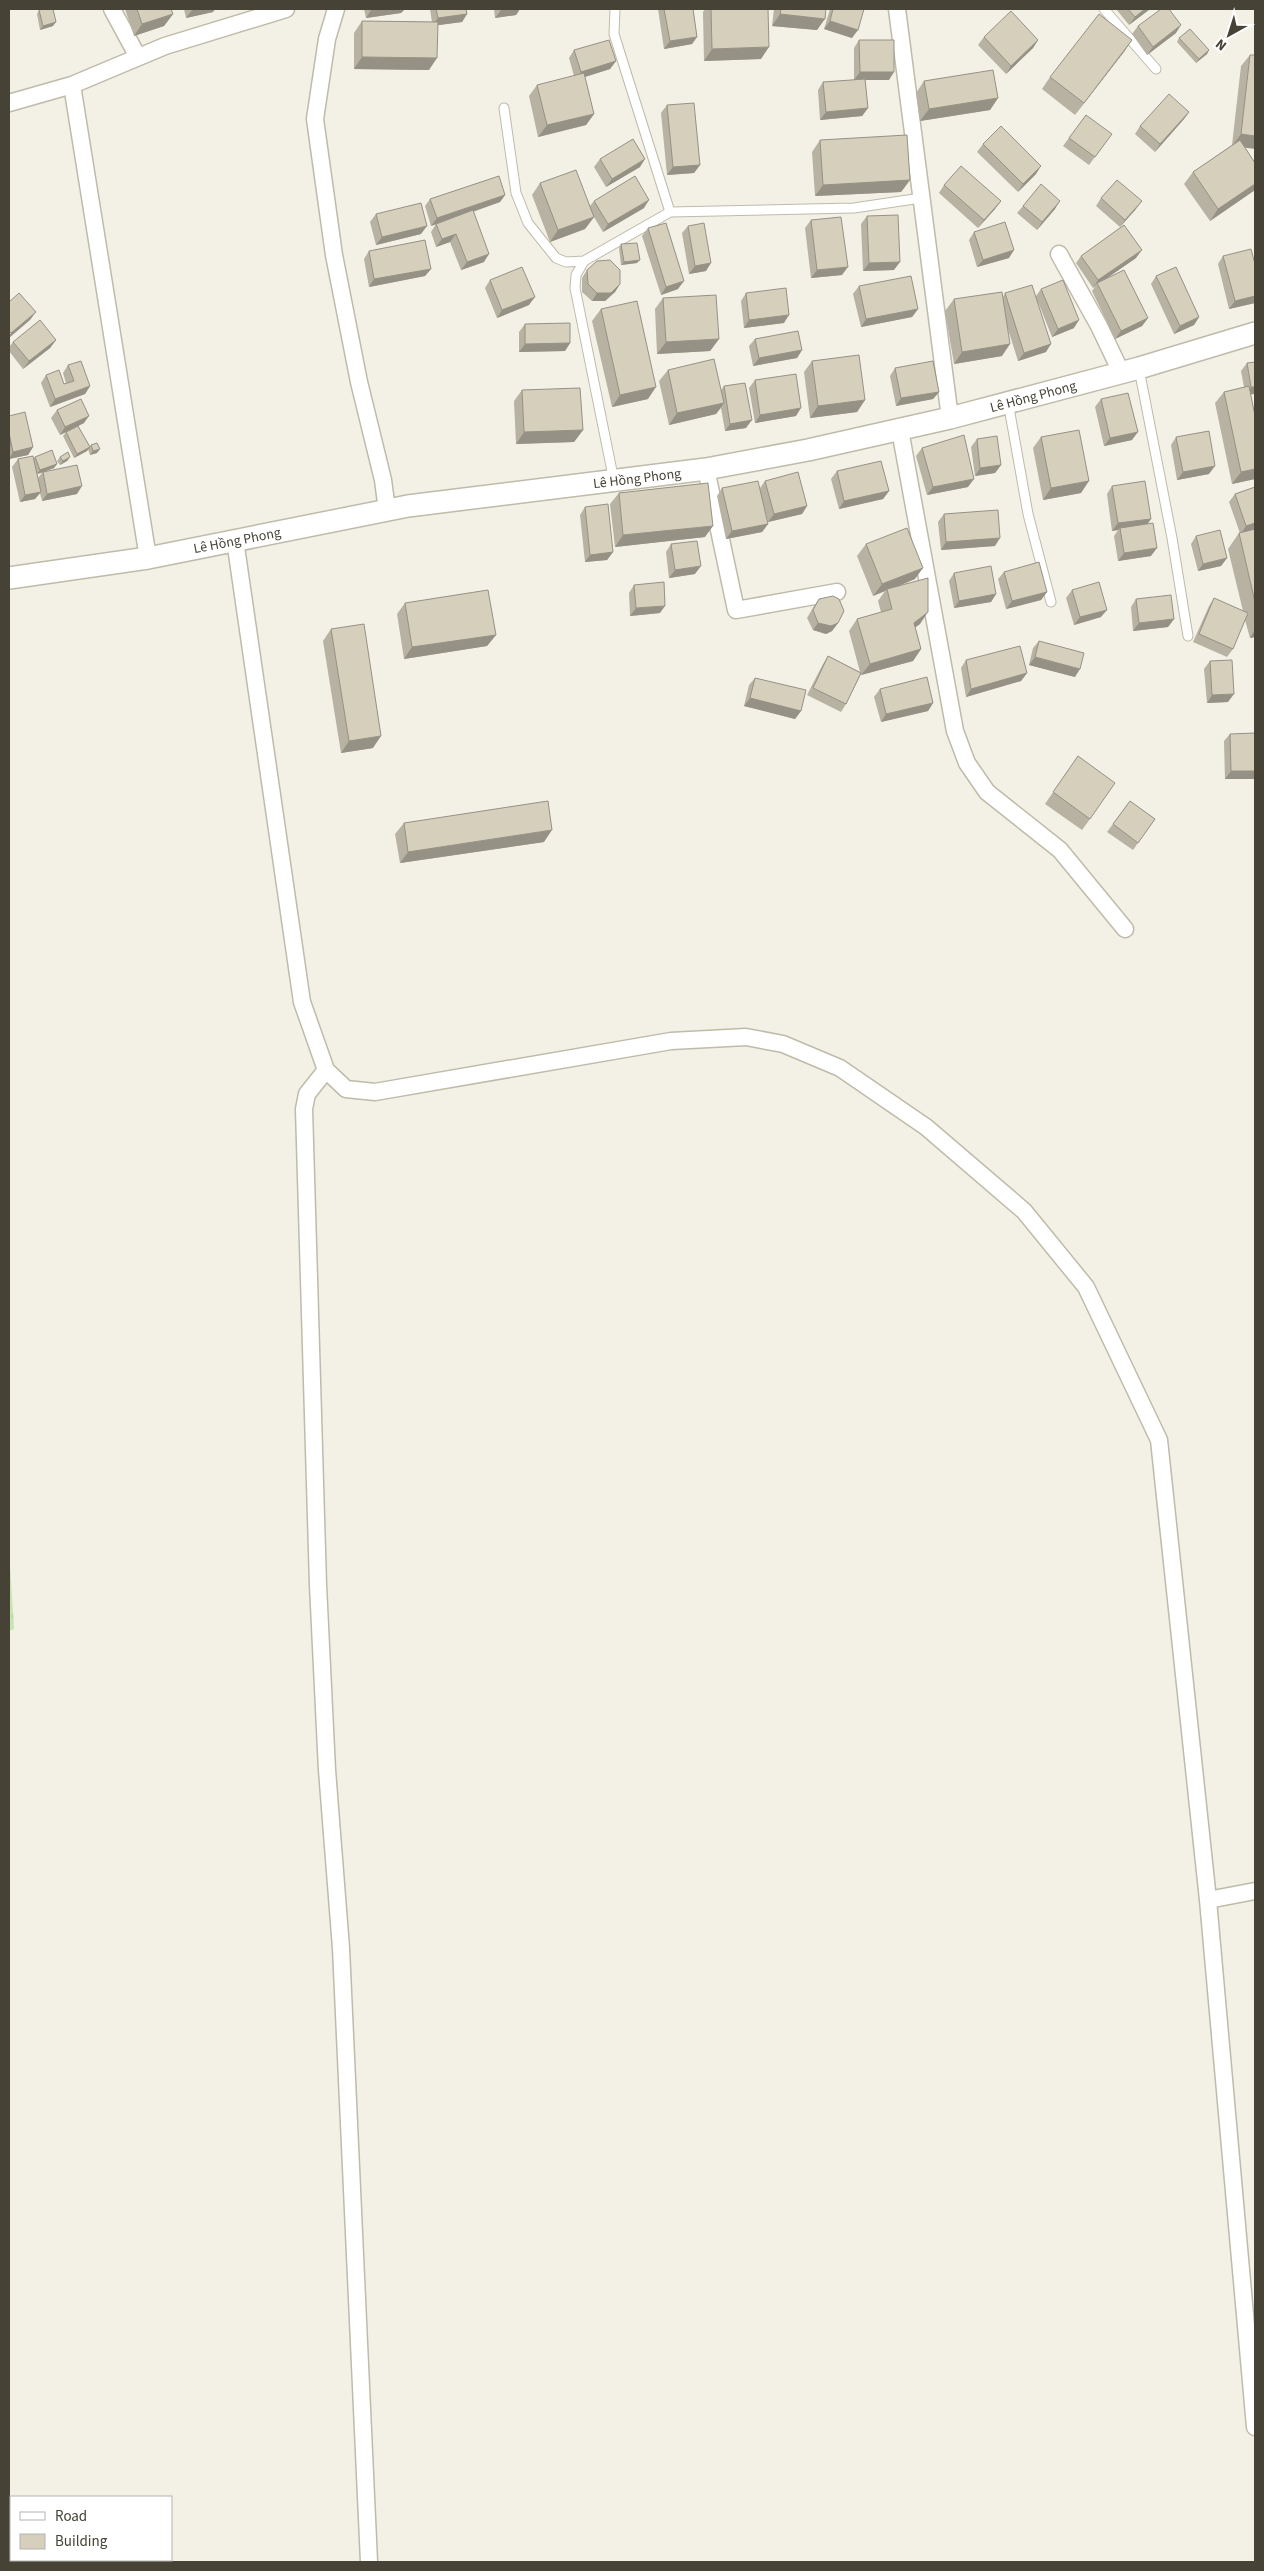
<svg xmlns="http://www.w3.org/2000/svg" width="1264" height="2571" font-family="'Source Sans 3',sans-serif">
  <style>
    .cemetery { fill: url(#cemetery-stones) }
    .lines { fill: none; stroke-linecap: round; stroke-linejoin: round }
    .service-casing { stroke: #bfbba9; stroke-width: 11 }
    .minor-casing { stroke: #bfbba9; stroke-width: 19 }
    .tertiary-casing { stroke: #bfbba9; stroke-width: 24 }
    .service { stroke: #fff; stroke-width: 9 }
    .minor { stroke: #fff; stroke-width: 16 }
    .tertiary { stroke: #fff; stroke-width: 21 }
    .wall { fill: #b7b2a2; fill-rule: evenodd }
    .shaded-wall { fill: #959184 }
    .building { fill: #d5cfbc; stroke: #959184 }
    .labels { text-anchor: middle; stroke-width: 4; stroke-linejoin: round; paint-order: stroke }
    .street-label { font-size: 14px; fill: #464236; stroke: #fff }
  </style>
  <defs>
    <pattern id="cemetery-stones" width="16" height="16" patternUnits="userSpaceOnUse" patternTransform="scale(1.25)"><rect width="16" height="16" fill="#c5e7af"/><path d="M2 7V4a2 2 0 0 1 4 0v3zM10 15v-3a2 2 0 0 1 4 0v3z" fill="#abc797"/></pattern>
  </defs>
  <rect width="100%" height="100%" fill="#f3f1e6"/>
  <!-- cemetery -->
  <path class="cemetery" d="M9 1548 14 1629 9 1631Z"/>
  <g class="lines">
    <defs>
      <path id="service" d="M615 9 614 34 670 212
        M1104 9 1156 69
        M504 108 516 193 528 223 556 258 566 262 584 261
        M1139 369 1172 538 1188 636
        M1008 402 1028 514 1051 602
        M614 481 575 288 576 275 584 261 670 212 854 208 921 198"/>
      <path id="minor" d="M112 9 138 57
        M336 9 327 39 315 119 334 255 359 382 383 480 387 510
        M897 9 950 418
        M72 85 148 558
        M9 103 72 85 165 46 286 9
        M1059 254 1099 326 1121 372
        M900 430 955 731 967 763 987 792 1060 850 1125 929
        M706 469 736 610 837 592
        M235 540 302 1002 326 1070 346 1089 375 1092 671 1041 746 1037 783 1044 840 1068 926 1127 1024 1211 1086 1287 1159 1440 1208 1900 1255 2427
        M326 1070 307 1094 304 1109 318 1585 327 1770 341 1948 369 2562
        M1208 1900 1255 1891"/>
      <path id="tertiary" d="M9 578 148 558 408 506 706 469 808 450 950 418 1139 368 1255 333"/>
    </defs>
    <!-- service casing -->
    <use href="#service" class="service-casing"/>
    <!-- minor casing -->
    <use href="#minor" class="minor-casing"/>
    <!-- tertiary casing -->
    <use href="#tertiary" class="tertiary-casing"/>
    <!-- service -->
    <use href="#service" class="service"/>
    <!-- minor -->
    <use href="#minor" class="minor"/>
    <!-- tertiary -->
    <use href="#tertiary" class="tertiary"/>
  </g>
  <!-- wall -->
  <path class="wall" d="M125 9H171L173 14 164 26 134 36Z
    M184 9H215L213 12 186 18Z
    M364 9H405L401 13 366 18Z
    M430 9H466L467 14 462 22 438 25 429 70 354 69V33L362 21 432 22Z
    M494 9H520L516 15 495 18Z
    M658 9H693L697 37 692 44 664 49Z
    M705 9H768L761 59 704 61 703 12Z
    M774 9H826L817 30 772 26Z
    M830 9H864L852 38 824 29Z
    M1116 9H1150L1129 25Z
    M39 10 53 26 40 30 37 14Z
    M1138 26 1176 33 1147 55 1132 34Z
    M984 37 1038 40 1033 48 1006 74 978 45Z
    M1179 38 1209 50 1207 54 1196 63 1177 42Z
    M859 40 889 80H865L868 108 862 116 820 120 818 90 823 82 854 80V48Z
    M1132 40 1075 115 1042 89 1050 77Z
    M574 50 616 61 610 69 585 77 594 114 586 125 538 137 529 96 537 85 574 76 569 58Z
    M1250 55 1245 147 1255 163V190L1210 221 1184 184 1193 172 1232 145 1241 66Z
    M924 81 998 98 990 110 920 121 916 93Z
    M667 105 700 165 694 173 667 175 661 113Z
    M1189 112 1184 119 1155 152 1135 134 1140 126Z
    M1086 115 1106 142 1089 165 1063 146Z
    M820 140 910 180 901 192 815 196 812 152Z
    M983 144 1036 174 1018 192 977 152Z
    M600 159 640 167 606 187 594 167Z
    M540 183 590 206 594 201 644 208 603 232 594 217 585 229 550 242 532 195Z
    M944 185 1001 201 995 209 978 228 939 193Z
    M505 195 500 202 473 212 484 262 461 270 450 242 436 247 431 232 436 224 431 226 425 206 430 199Z
    M1101 198 1136 209 1120 227 1096 206Z
    M1023 206 1055 209 1037 230 1017 213Z
    M376 214 421 234 376 245 370 222Z
    M867 216 894 270 863 271 861 224Z
    M811 220 842 275 811 278 805 228Z
    M688 226 706 271 689 274 682 233Z
    M648 228 678 289 661 295 642 236Z
    M974 232 1009 258 977 267 969 240Z
    M621 244 637 263 621 265 619 248Z
    M369 251 431 269 425 276 369 287 364 259Z
    M1081 256 1136 258 1106 279 1148 318 1142 326 1115 339 1092 291 1095 287 1093 288 1076 263Z
    M1223 256 1255 303 1229 309 1218 264Z
    M587 270 620 284 615 292 605 301H592L582 292V278Z
    M1156 276 1199 317 1194 325 1174 334 1151 284Z
    M490 280 529 305 497 318 485 288Z
    M859 286 918 309 912 317 861 327 853 294Z
    M1041 289 1074 328 1052 337 1038 302 1046 352 1018 361 1007 326 1002 356 954 364 945 311 954 299 1003 297 1005 293 1036 296Z
    M746 293 784 323 744 328 741 301Z
    M663 298 719 339 710 351 657 354 655 309Z
    M601 309 648 399 612 407 592 321Z
    M525 324 570 343 565 351 519 352V332Z
    M755 339 802 350 797 358 753 366 749 346Z
    M56 340 50 348 23 369 9 351V347L13 342Z
    M812 361 865 400 857 412 810 418 804 372Z
    M1255 362V394H1251L1255 479 1232 484 1215 403 1224 392 1244 387 1241 371 1247 363Z
    M68 365 90 386 85 394 50 407 41 383 46 375 64 384 66 383 63 373Z
    M895 368 939 392 933 399 896 406 890 376Z
    M668 370 721 390 724 386 746 428 725 431 721 408 716 414 669 425 659 381Z
    M755 380 796 416 755 423 749 388Z
    M522 390 583 430 574 442 516 444 514 401Z
    M1101 399 1132 440 1104 446 1095 407Z
    M57 410 84 423 78 426 89 447 91 445 97 453 90 455 88 449 87 451 74 458 63 436 66 432 68 431 60 435 51 418Z
    M9 416 33 447 28 455 9 459Z
    M1041 437 1081 493 1043 500 1033 448Z
    M1176 437 1209 474 1177 480 1171 445Z
    M977 439 1001 465 995 473 975 476 971 447Z
    M922 448 968 487 927 495 916 456Z
    M35 457 57 464 54 468 46 471 77 494 42 501 40 493 35 499 20 502 12 467 18 459 34 458ZM42 473 38 478 37 474Z
    M60 457H70L67 461 60 465 57 461Z
    M837 471 889 491 883 499 839 509 831 479Z
    M765 481 807 506 802 514 768 522 762 498 768 524 762 532 726 539 717 496 722 488H760Z
    M1112 486 1151 519 1147 524 1151 556 1118 561 1114 536 1118 530 1112 531 1107 494Z
    M1255 487V529L1249 531 1255 529V637L1250 638 1245 620 1233 649 1227 657 1193 642 1209 606 1214 598 1243 611 1228 549 1239 533H1240L1229 502 1235 494Z
    M619 493 705 537 615 547 610 504Z
    M585 507 613 552 607 560 585 562 580 515Z
    M944 514 995 546 941 550 938 522Z
    M1196 536 1227 558 1221 566 1198 571 1191 544Z
    M671 544 695 574 669 578 666 552Z
    M866 544 915 579 900 585 920 624 915 627 921 649 913 661 861 675V674L846 704 841 712 807 695 823 664 828 656 860 672 849 631 857 619 881 612 878 601 885 591 873 596 857 556Z
    M1004 572 1047 592 1041 600 1006 609 998 579Z
    M954 573 996 594 991 602 954 608 949 581Z
    M634 585 660 613 630 616 629 593Z
    M1072 590 1101 617 1074 625 1066 598Z
    M819 599 838 623 832 631 826 634 813 630 807 618 814 606Z
    M1136 599 1174 619 1168 627 1133 631 1131 607Z
    M405 603 496 635 487 646 404 659 397 614Z
    M331 629 373 748 341 753 323 641Z
    M1039 641 1075 677 1029 665 1033 648Z
    M966 660 1027 673 1021 681 966 697 961 668Z
    M1210 661 1228 702 1207 703 1204 669Z
    M755 678 801 711 795 719 744 706 749 685Z
    M880 689 933 703 928 711 881 722 874 697Z
    M1230 734 1255 779H1225L1224 741Z
    M1078 756 1090 819 1082 830 1045 804Z
    M1130 801 1155 819 1133 850 1107 832Z
    M404 823 544 842 400 863 395 834Z"/>
  <!-- shaded-wall -->
  <path class="shaded-wall" d="M199 9H215L213 12 186 18 192 10Z
    M380 9H405L401 13 366 18 371 10Z
    M509 9H520L516 15 495 18 501 10Z
    M526 9H560L526 10Z
    M1145 9H1150L1129 25 1135 17Z
    M173 14 164 26 134 36 142 24Z
    M467 14 462 22 432 26 438 18Z
    M780 14 825 19 817 30 772 26Z
    M830 21 858 30 852 38 824 29Z
    M56 22 53 26 40 30 43 26Z
    M1181 25 1176 33 1147 55 1153 47Z
    M697 37 692 44 664 49 670 41Z
    M1038 40 1033 48 1006 74 1011 66Z
    M1132 40 1124 52 1075 115 1084 103Z
    M769 47 761 59 704 61 712 49Z
    M1209 50 1207 54 1196 63 1199 59Z
    M362 57 437 58 429 70 354 69Z
    M616 61 610 69 575 80 581 72Z
    M860 72H894L889 80H854Z
    M998 98 990 110 920 121 929 109Z
    M868 108 862 116 820 120 826 112Z
    M1189 112 1184 119 1155 152 1160 144Z
    M594 114 586 125 538 137 547 125Z
    M1241 134 1255 136V149L1232 146Z
    M645 159 640 167 606 187 612 179Z
    M700 165 694 173 667 175 673 167Z
    M1041 166 1036 174 1018 192 1023 184Z
    M910 180 901 192 815 196 823 185Z
    M1255 184V190L1210 221 1218 209Z
    M505 195 500 202 431 226 437 218Z
    M649 200 644 208 603 232 608 224Z
    M1001 201 995 209 978 228 984 220Z
    M1060 201 1055 209 1037 230 1042 222Z
    M1142 201 1136 209 1120 227 1125 220Z
    M594 217 585 229 550 242 558 230Z
    M427 226 421 234 376 245 382 237Z
    M456 234 450 242 436 247 442 239Z
    M1014 250 1009 258 977 267 983 260Z
    M1142 250 1136 258 1098 284 1097 283 1093 288 1098 280Z
    M489 254 484 262 461 270 467 262Z
    M640 260 637 263 621 265 624 262Z
    M900 262 894 270 863 271 869 263Z
    M711 263 706 271 689 274 695 266Z
    M848 267 842 275 811 278 817 270Z
    M431 269 425 276 369 287 374 279Z
    M684 281 678 289 661 295 666 287Z
    M620 284 615 292 605 301H592L597 293Z
    M1255 296V303L1229 309 1235 301Z
    M535 297 529 305 497 318 502 310Z
    M918 309 912 317 861 327 866 319Z
    M36 312 30 320 9 338V336L11 333Z
    M789 315 784 323 744 328 749 320Z
    M1199 317 1194 325 1174 334 1180 326Z
    M1148 318 1142 326 1115 339 1121 331Z
    M1079 320 1074 328 1052 337 1058 329Z
    M719 339 710 351 657 354 666 342Z
    M56 340 50 348 23 369 29 361Z
    M570 343 565 351 519 352 525 344Z
    M1010 344 1002 356 954 364 962 352Z
    M1051 344 1046 352 1018 361 1024 353Z
    M802 350 797 358 753 366 759 358Z
    M90 386 85 394 50 407 55 399Z
    M656 387 648 399 612 407 620 395Z
    M1251 387H1255V394L1246 395Z
    M939 392 933 399 896 406 901 398Z
    M865 400 857 412 810 418 818 406Z
    M724 403 716 414 669 425 677 413Z
    M801 408 796 416 755 423 760 415Z
    M89 416 84 423 60 435 65 427Z
    M752 420 746 428 725 431 730 424Z
    M583 430 574 442 516 444 524 432Z
    M1138 432 1132 440 1104 446 1110 438Z
    M33 447 28 455 9 459 13 452Z
    M90 447 87 451 74 458 77 454Z
    M100 449 97 453 90 455 93 451Z
    M70 457 67 461 60 465 63 461Z
    M57 464 54 468 37 474 40 470Z
    M1001 465 995 473 975 476 980 468Z
    M1215 466 1209 474 1177 480 1183 472Z
    M1255 469V479L1232 484 1241 472Z
    M974 479 968 487 927 495 933 487Z
    M1089 481 1081 493 1043 500 1051 488Z
    M82 486 77 494 42 501 47 494Z
    M889 491 883 499 839 509 844 501Z
    M41 492 35 499 20 502 25 495Z
    M807 506 802 514 768 522 774 514Z
    M1151 519 1146 526 1120 528 1118 530 1112 531 1118 523Z
    M1255 523V529L1241 534 1246 526Z
    M768 524 762 532 726 539 732 531Z
    M713 526 705 537 615 547 623 535Z
    M1000 538 995 546 941 550 946 542Z
    M1157 548 1151 556 1118 561 1124 553Z
    M613 552 607 560 585 562 590 555Z
    M1227 558 1221 566 1198 571 1203 564Z
    M701 566 695 574 669 578 675 570Z
    M923 568 915 579 887 591V589L885 591 873 596 882 584Z
    M1047 592 1041 600 1006 609 1012 601Z
    M996 594 991 602 954 608 959 601Z
    M665 606 660 613 630 616 636 608Z
    M1107 610 1101 617 1074 625 1080 617Z
    M928 612 920 624 906 634 914 623Z
    M1174 619 1168 627 1133 631 1139 623Z
    M818 623H838L832 631 826 634 813 630Z
    M1255 630V637L1250 638Z
    M496 635 487 646 404 659 412 647Z
    M921 649 913 661 861 675 870 664Z
    M1035 657 1080 669 1075 677 1029 665Z
    M1027 673 1021 681 966 697 971 689Z
    M1234 694 1228 702 1207 703 1212 695Z
    M750 698 801 711 795 719 744 706Z
    M933 703 928 711 881 722 886 714Z
    M381 736 373 748 341 753 349 741Z
    M1231 771H1255V779H1225Z
    M552 830 544 842 400 863 408 852Z"/>
  <!-- building -->
  <path class="building" d="M44 9H53L56 22 43 26 39 10Z
    M137 9H171L173 14 142 24Z
    M436 9H466L467 14 438 18Z
    M664 9H693L697 37 670 41Z
    M711 9H768L769 47 712 49Z
    M781 9H826L825 19 780 14Z
    M833 9H864L858 30 830 21Z
    M1128 9H1145L1135 17Z
    M1161 9H1169L1181 25 1153 47 1138 26Z
    M1011 11 1038 40 1011 66 984 37Z
    M1099 14 1132 40 1084 103 1050 77Z
    M362 21 438 22 437 58 362 57Z
    M1190 29 1209 50 1199 59 1179 38Z
    M609 40 616 61 581 72 574 50Z
    M859 40H894V72H860Z
    M1250 55H1255V136L1241 134Z
    M993 70 998 98 929 109 924 81Z
    M584 73 594 114 547 125 537 85Z
    M865 79 868 108 826 112 823 82Z
    M1169 94 1189 112 1160 144 1140 126Z
    M694 103 700 165 673 167 667 105Z
    M1086 115 1112 134 1095 157 1069 138Z
    M1001 126 1041 166 1023 184 983 144Z
    M907 135 910 180 823 185 820 140Z
    M633 139 645 159 612 179 600 159Z
    M1240 140 1255 163V184L1218 209 1193 172Z
    M961 166 1001 201 984 220 944 185Z
    M576 170 594 217 558 230 540 183Z
    M499 176 505 195 437 218 430 199Z
    M635 176 649 200 608 224 594 201Z
    M1117 180 1142 201 1125 220 1101 198Z
    M1041 184 1060 201 1042 222 1023 206Z
    M421 203 427 226 382 237 376 214Z
    M473 210 489 254 467 262 456 234 442 239 436 224Z
    M898 215 900 262 869 263 867 216Z
    M841 217 848 267 817 270 811 220Z
    M1005 222 1014 250 983 260 974 232Z
    M666 223 684 281 666 287 648 228Z
    M704 223 711 263 695 266 688 226Z
    M1124 225 1142 250 1098 280 1081 256Z
    M425 240 431 269 374 279 369 251Z
    M637 243 640 260 624 262 621 244Z
    M1251 249 1255 264V296L1235 301 1223 256Z
    M610 260 620 270V284L611 293H597L588 284 587 270 597 261Z
    M522 267 535 297 502 310 490 280Z
    M1176 267 1199 317 1180 326 1156 276Z
    M1124 270 1148 318 1121 331 1097 283Z
    M911 276 918 309 866 319 859 286Z
    M1063 280 1079 320 1058 329 1041 289Z
    M1032 285 1051 344 1024 353 1005 293Z
    M786 288 789 315 749 320 746 293Z
    M1002 292 1010 344 962 352 954 299Z
    M19 293 36 312 11 333 9 331V302Z
    M716 295 719 339 666 342 663 298Z
    M637 301 656 387 620 395 601 309Z
    M40 320 56 340 29 361 13 342Z
    M570 323V343L525 344V324Z
    M798 331 802 350 759 358 755 339Z
    M859 355 865 400 818 406 812 361Z
    M714 359 724 403 677 413 668 370Z
    M81 361 90 386 55 399 46 375 59 370 64 384 74 381 68 365Z
    M933 361 939 392 901 398 895 368Z
    M1255 362V387H1251L1247 363Z
    M796 374 801 408 760 415 755 380Z
    M745 383 752 420 730 424 724 386Z
    M1249 386 1255 416V469L1241 472 1224 392Z
    M580 388 583 430 524 432 522 390Z
    M1128 393 1138 432 1110 438 1101 399Z
    M81 399 89 416 65 427 57 410Z
    M25 412 33 447 13 452 9 433V416Z
    M78 426 90 447 77 454 66 432Z
    M1079 430 1089 481 1051 488 1041 437Z
    M1209 431 1215 466 1183 472 1176 437Z
    M9 434 11 446H9Z
    M964 435 974 479 933 487 922 448Z
    M997 436 1001 465 980 468 977 439Z
    M97 443 100 449 93 451 91 445Z
    M52 450 57 464 40 470 35 457Z
    M68 452 70 457 63 461 60 457Z
    M33 456 41 492 25 495 18 459Z
    M881 461 889 491 844 501 837 471Z
    M77 465 82 486 47 494 43 472Z
    M798 472 807 506 774 514 765 481Z
    M758 481 768 524 732 531 722 488Z
    M1145 481 1151 519 1118 523 1112 486Z
    M708 483 713 526 623 535 619 493Z
    M1255 487V523L1246 526 1235 494Z
    M608 504 613 552 590 555 585 507Z
    M998 510 1000 538 946 542 944 514Z
    M1153 523 1157 548 1124 553 1120 528Z
    M907 528 923 568 882 584 866 544Z
    M1255 529V602L1239 533Z
    M1220 530 1227 558 1203 564 1196 536Z
    M697 541 701 566 675 570 671 544Z
    M1039 562 1047 592 1012 601 1004 572Z
    M991 566 996 594 959 601 954 573Z
    M928 578V612L914 623 921 649 870 664 857 619 892 609 887 589Z
    M664 582 665 606 636 608 634 585Z
    M1099 582 1107 610 1080 617 1072 590Z
    M488 590 496 635 412 647 405 603Z
    M1171 595 1174 619 1139 623 1136 599Z
    M833 596 839 599 844 611 838 623 831 626 818 623 813 610 819 599Z
    M1214 598 1248 613 1233 649 1199 634Z
    M364 624 381 736 349 741 331 629Z
    M1039 641 1084 653 1080 669 1035 657Z
    M1020 646 1027 673 971 689 966 660Z
    M828 656 861 673 846 704 813 688Z
    M1232 660 1234 694 1212 695 1210 661Z
    M927 677 933 703 886 714 880 689Z
    M755 678 806 690 801 711 750 698Z
    M1255 733V771H1231L1230 734Z
    M1078 756 1115 783 1090 819 1053 792Z
    M548 801 552 830 408 852 404 823Z
    M1130 801 1155 819 1138 843 1113 824Z"/>
  <g class="labels">
    <!-- street labels -->
    <g class="street-label">
      <text transform="translate(1033 396) rotate(-15)" y="5">Lê Hồng Phong</text>
      <text transform="translate(637 478) rotate(-7)" y="5">Lê Hồng Phong</text>
      <text transform="translate(237 540) rotate(-11)" y="5">Lê Hồng Phong</text>
    </g>
  </g>
  <!-- border -->
  <rect width="1264" height="2571" fill="none" stroke="#464236" stroke-width="20"/>
  <!-- legend -->
  <rect x="10" y="2496" width="162" height="65" fill="#ffffff" stroke="#b5b3af"/>
  <rect x="20" y="2512" width="25" height="8" fill="#ffffff" stroke="#b5b3af"/>
  <text x="55" y="2521" font-size="15" fill="#464236">Road</text>
  <rect x="20" y="2534" width="25" height="15" fill="#d5cfbc" stroke="#b5b3af"/>
  <text x="55" y="2546" font-size="15" fill="#464236">Building</text>
  <!-- north arrow -->
  <g transform="translate(1229 35) rotate(219)" stroke="#ffffff" stroke-width="4" paint-order="stroke">
  <path d="M0-4L9 19L0 12L-9 19Z" fill="#464236"/>
  <text y="-8" font-size="14" font-weight="bold" text-anchor="middle" fill="#464236">N</text>
  </g>
</svg>
